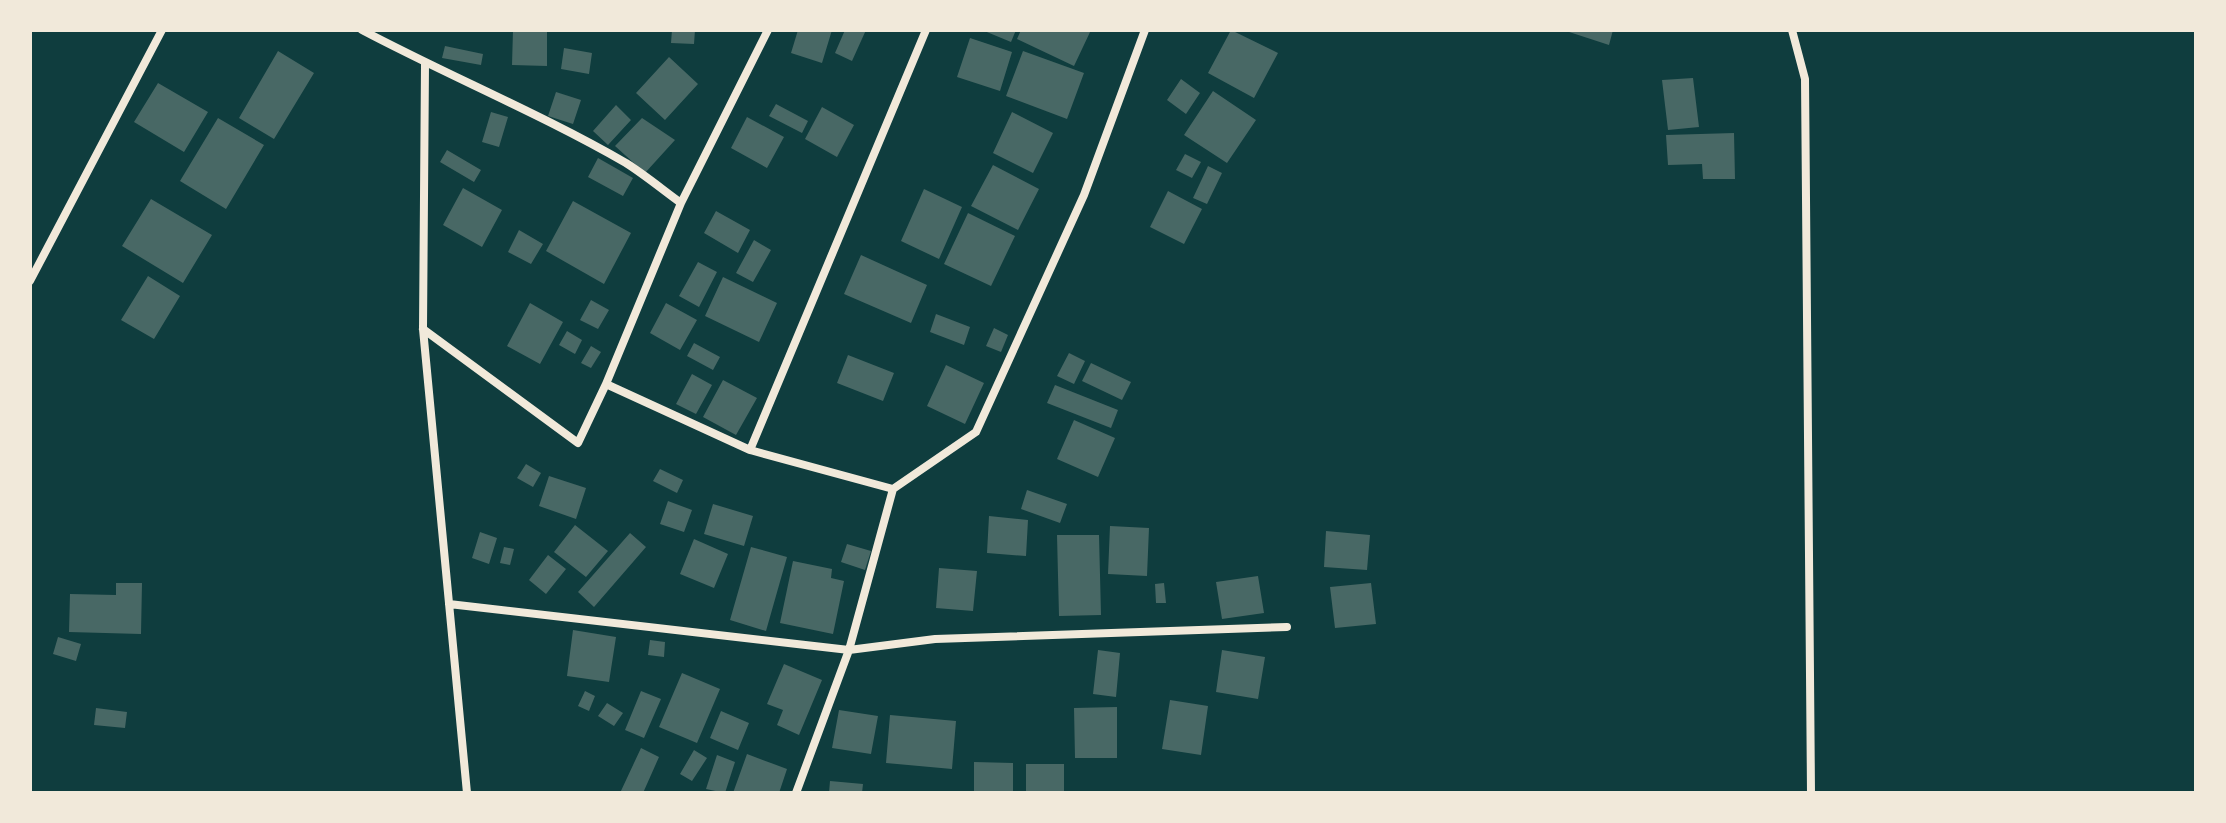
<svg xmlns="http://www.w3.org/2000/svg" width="2226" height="823" font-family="Inter,sans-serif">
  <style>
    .building { fill: #486865 }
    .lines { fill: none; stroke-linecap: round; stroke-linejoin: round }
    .minor { stroke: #f1e9da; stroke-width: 8 }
  </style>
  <rect width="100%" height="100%" fill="#0f3d3e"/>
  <!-- building -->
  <path class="building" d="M513 30H547V66L512 65Z
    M672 30H695L694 44 671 43Z
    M798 30H832L822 63 791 53Z
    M845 30H866L852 61 835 53Z
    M982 30H1016L1011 42Z
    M1021 30H1091L1074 66 1017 39Z
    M1231 30 1278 53 1254 98 1208 73Z
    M1563 30H1613L1609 45Z
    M970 38 1012 52 1000 91 957 77Z
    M445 46 483 54 481 65 442 58Z
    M564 48 592 53 589 74 561 69Z
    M278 51 314 73 274 139 239 118Z
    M1023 51 1084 73 1067 119 1006 96Z
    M669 57 698 84 665 120 636 93Z
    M1693 78 1699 127 1668 130 1662 80Z
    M1181 79 1200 93 1186 114 1167 100Z
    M158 83 208 112 184 152 134 122Z
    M1213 91 1256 120 1227 163 1184 135Z
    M556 92 581 100 573 124 548 116Z
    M776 104 808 121 802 133 769 116Z
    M616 105 631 120 608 145 593 131Z
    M822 107 854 125 837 157 805 139Z
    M491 112 508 117 499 147 482 142Z
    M1012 112 1053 133 1033 173 993 153Z
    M747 117 784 137 767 168 731 148Z
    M218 118 264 145 226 209 180 181Z
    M642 118 675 140 645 173 615 146Z
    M1734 133 1735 179H1703L1702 164 1668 165 1666 135Z
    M447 150 481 170 474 182 440 162Z
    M1185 154 1201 162 1192 178 1176 170Z
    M598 158 633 178 623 196 588 177Z
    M993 165 1039 189 1018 230 971 206Z
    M1208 166 1222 173 1207 204 1193 198Z
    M463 188 502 210 482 247 443 225Z
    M924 189 962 207 939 259 901 241Z
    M1168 191 1202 209 1184 244 1150 227Z
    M151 199 212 235 183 283 122 246Z
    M573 201 631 233 604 284 546 251Z
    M716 211 750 230 738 253 704 233Z
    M968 213 1015 236 991 286 944 264Z
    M519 230 543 244 531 264 508 252Z
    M754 240 771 250 753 282 736 273Z
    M861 255 927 285 911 323 844 294Z
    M698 262 717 272 699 307 679 296Z
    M148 276 180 296 154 339 121 320Z
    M723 277 777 303 759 342 705 316Z
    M591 300 609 310 598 329 580 320Z
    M530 303 563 322 540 364 507 346Z
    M666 303 697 320 680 350 650 333Z
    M936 314 970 327 964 345 930 332Z
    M994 328 1008 335 1001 352 986 346Z
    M567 331 582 340 575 354 559 345Z
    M694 343 720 357 713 370 687 356Z
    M591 346 601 352 591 368 581 363Z
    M1069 353 1085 361 1074 384 1057 376Z
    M848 355 894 373 883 401 837 383Z
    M1091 363 1131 382 1122 400 1082 381Z
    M946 365 984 383 965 424 927 406Z
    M692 374 712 385 696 414 676 404Z
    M723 380 757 398 736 435 703 417Z
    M1055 385 1118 410 1111 428 1047 403Z
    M1074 420 1115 438 1098 477 1057 459Z
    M526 464 541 473 533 487 517 478Z
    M660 469 683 480 677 493 653 481Z
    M549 476 586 488 576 519 539 506Z
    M1027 490 1067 504 1060 523 1021 509Z
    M668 501 692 510 684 532 660 524Z
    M713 504 753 516 744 546 704 534Z
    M989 516 1028 520 1026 556 987 553Z
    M575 525 608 551 586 577 554 552Z
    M1110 526 1149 528 1147 576 1108 574Z
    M1326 531 1370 535 1367 570 1324 567Z
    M480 532 497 538 489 564 472 558Z
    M630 533 646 547 594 607 578 592Z
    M1057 535H1099L1101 615 1059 616Z
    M694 539 728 554 714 588 680 574Z
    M847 544 871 551 865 570 841 562Z
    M504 547 514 549 510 565 500 563Z
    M751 547 787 557 766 631 730 620Z
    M548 555 566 569 546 594 529 580Z
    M793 561 832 569 831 578 844 581 833 634 780 623Z
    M939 568 977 571 973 611 936 608Z
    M1258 576 1264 613 1222 619 1216 582Z
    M116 583H142L141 634 69 632 70 594 116 595Z
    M1164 583 1166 603H1156L1155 584Z
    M1371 583 1376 624 1335 628 1330 587Z
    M573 630 616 637 609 682 567 676Z
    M58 637 81 644 76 661 53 654Z
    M650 640 665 642 664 657 648 655Z
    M1098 650 1120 653 1116 697 1093 694Z
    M1222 650 1265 657 1258 699 1216 692Z
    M784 664 822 680 799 735 777 725 783 710 767 704Z
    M682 673 720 689 697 743 659 727Z
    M585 691 595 696 589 711 578 706Z
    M641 691 661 699 644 738 625 730Z
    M1170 700 1208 706 1201 755 1162 749Z
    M607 703 623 713 614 726 598 716Z
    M1117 707V758H1075L1074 708Z
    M96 708 127 712 125 728 94 725Z
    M839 710 878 716 871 754 832 748Z
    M721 711 749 723 738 750 710 738Z
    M890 715 956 721 952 769 886 763Z
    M641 748 659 757 643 793H620Z
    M694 750 707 758 692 781 680 774Z
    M747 754 787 769 779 793H733Z
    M717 755 735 762 725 793 706 789Z
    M974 762 1013 763V793H974Z
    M1026 764H1064V793H1026Z
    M830 781 863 784 862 793H829Z"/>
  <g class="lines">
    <!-- minor -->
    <path class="minor" d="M362 30C449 76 541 114 626 163 645 175 663 190 681 203
      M1792 30 1805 79 1811 793
      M425 64 423 329 467 793
      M30 281 162 30
      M423 329 578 443 606 384 681 203 768 30
      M606 384 750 450 893 489 849 650 796 793
      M750 450 926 30
      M893 489 976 432 1084 195 1145 30
      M449 604 849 650 935 639 1287 627"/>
  </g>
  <!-- border -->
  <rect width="2226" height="823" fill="none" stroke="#f1e9da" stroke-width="64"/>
</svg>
